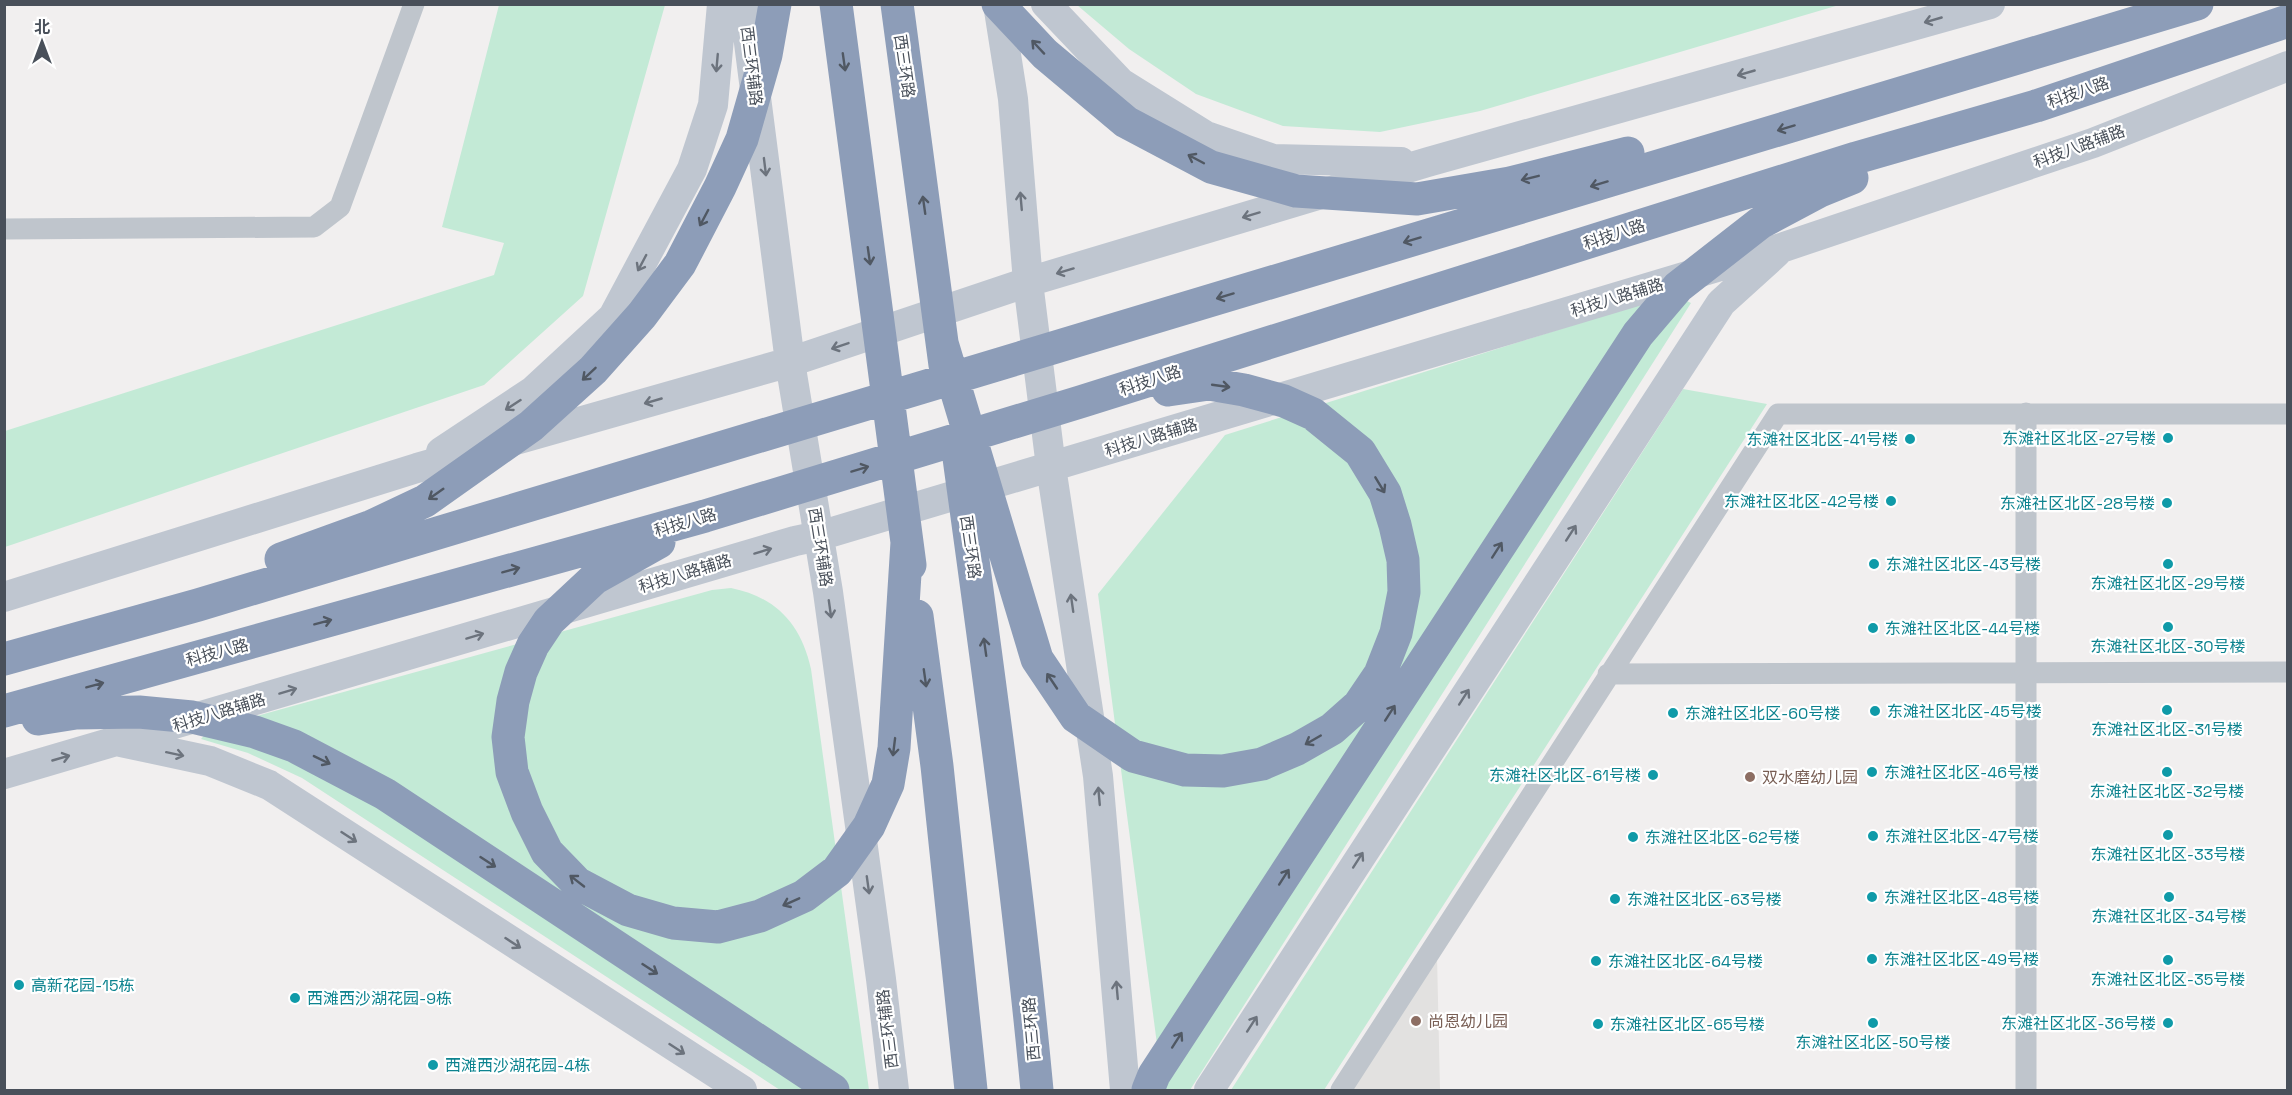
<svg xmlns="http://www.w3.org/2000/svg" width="2292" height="1095" font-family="'Space Grotesk','Noto Sans SC',sans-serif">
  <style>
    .education { fill: #e2e1e0 }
    .green { fill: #c3ead6 }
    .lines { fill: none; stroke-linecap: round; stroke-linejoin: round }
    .street { stroke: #bfc5cc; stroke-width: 21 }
    .secondary { stroke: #bfc6d0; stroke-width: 30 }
    .highway { stroke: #8d9db8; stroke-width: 33 }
    .oneway { stroke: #6c737d }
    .oneway2 { stroke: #505863 }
    .culture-dot { fill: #0f9aa8; stroke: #fff; stroke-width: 2 }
    .education-dot { fill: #8d6e63; stroke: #fff; stroke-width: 2 }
    .labels { text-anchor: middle; stroke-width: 4.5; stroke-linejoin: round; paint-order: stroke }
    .street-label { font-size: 16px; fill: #49505a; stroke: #fff }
    .culture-label { font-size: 16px; fill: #0d838f; stroke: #fff; text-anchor: start }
    .education-label { font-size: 16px; fill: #785e54; stroke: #fff; text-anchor: start }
  </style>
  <rect width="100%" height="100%" fill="#f1efef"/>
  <!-- education -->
  <path class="education" d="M1437 956 1440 1090H1348Z"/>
  <!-- green -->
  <path class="green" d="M499 5H665L583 296 484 385 5 547V431L494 275 504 243 442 227Z
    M1077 5H1839L1480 111 1380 132 1283 126 1196 94 1129 49Z
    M1677 296 1691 303 1190 1090H1163L1098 594 1225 435 1633 306Z
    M1683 389 1767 404 1324 1090H1231Z
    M731 588C776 597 801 624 811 669L869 1090H780L302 778 248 753 201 739 210 729 712 590Z"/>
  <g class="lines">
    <!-- street -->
    <path class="street" d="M4 229 314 227 340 207 414 4
      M2026 413V1090
      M1608 674 2288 672
      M1341 1090 1778 414H2288"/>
    <!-- secondary -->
    <path class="secondary" d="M744 4 790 362 828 592 881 979 894 1090
      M998 4 1013 99 1028 282 1051 467 1098 776 1125 1090
      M1046 4 1121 83 1206 136 1273 159 1401 162
      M441 452 533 391 613 317 692 169 713 105 722 4
      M4 597 417 468 790 362 1028 282 1428 162 1990 4
      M121 742 210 761 269 785 742 1090
      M4 774 795 541 819 536 1784 247 2093 143 2288 66
      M1209 1090 1721 303 1776 253"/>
    <!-- highway -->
    <path class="highway" d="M836 4 910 565
      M897 4 945 365
      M998 4 1045 54 1126 122 1211 167 1296 191 1417 199 1510 183 1628 153
      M942 343 1037 659 1076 717 1133 756 1185 770 1223 771 1262 764 1297 749 1332 729 1359 705 1380 674 1396 633 1404 592 1403 560 1395 525 1385 493 1360 452 1313 414 1284 401 1244 390 1209 384 1168 390
      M959 458C988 669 1017 879 1037 1090
      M659 542 595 578 549 621 533 645 521 672 513 701 508 737 512 772 527 812 547 852 577 883 628 910 673 923 718 927 760 916 804 896 837 871 869 826 888 784 894 748 907 542
      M281 559 372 526 425 501 531 426 593 370 642 315 680 264 720 187 742 139 766 55 775 4
      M917 616 937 766 971 1090
      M4 659 198 605 2197 4
      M4 711 705 516 1080 402 1856 158 2036 106 2288 21
      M38 719 76 713 139 712 192 717 255 732 294 746 385 794 833 1090
      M1148 1090 1154 1075 1638 334 1678 287 1760 223 1820 191 1852 178"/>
  </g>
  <!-- one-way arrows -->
  <defs><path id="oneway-shaft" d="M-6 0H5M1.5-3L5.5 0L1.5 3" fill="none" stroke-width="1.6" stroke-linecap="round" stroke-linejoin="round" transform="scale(1.5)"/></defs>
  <g class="oneway">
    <use href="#oneway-shaft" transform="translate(1933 20) rotate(164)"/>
    <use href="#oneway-shaft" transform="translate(717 63) rotate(95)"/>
    <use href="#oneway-shaft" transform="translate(1746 73) rotate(164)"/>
    <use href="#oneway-shaft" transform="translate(765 167) rotate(83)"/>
    <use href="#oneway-shaft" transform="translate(1021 201) rotate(-95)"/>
    <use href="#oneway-shaft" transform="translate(1251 215) rotate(163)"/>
    <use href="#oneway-shaft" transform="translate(642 263) rotate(118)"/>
    <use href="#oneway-shaft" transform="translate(1065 271) rotate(163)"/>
    <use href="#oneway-shaft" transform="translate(840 346) rotate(161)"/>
    <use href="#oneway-shaft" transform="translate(653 401) rotate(164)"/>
    <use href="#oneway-shaft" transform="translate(513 405) rotate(147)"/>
    <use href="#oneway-shaft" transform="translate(1571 533) rotate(-57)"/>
    <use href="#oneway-shaft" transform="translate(763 551) rotate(-17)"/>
    <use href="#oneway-shaft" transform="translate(1072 603) rotate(-98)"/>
    <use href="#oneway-shaft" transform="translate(830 609) rotate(82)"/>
    <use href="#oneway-shaft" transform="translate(475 636) rotate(-17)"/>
    <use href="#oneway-shaft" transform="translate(288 691) rotate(-17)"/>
    <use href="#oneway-shaft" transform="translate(1464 697) rotate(-57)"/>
    <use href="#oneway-shaft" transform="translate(175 754) rotate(12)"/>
    <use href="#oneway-shaft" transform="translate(61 758) rotate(-16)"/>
    <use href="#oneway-shaft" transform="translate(1099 796) rotate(-95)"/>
    <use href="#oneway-shaft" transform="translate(349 837) rotate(33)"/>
    <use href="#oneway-shaft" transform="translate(1358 860) rotate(-57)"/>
    <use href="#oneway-shaft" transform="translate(868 885) rotate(82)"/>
    <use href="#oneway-shaft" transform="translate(513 943) rotate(33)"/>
    <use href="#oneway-shaft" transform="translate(1117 990) rotate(-95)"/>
    <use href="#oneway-shaft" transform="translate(1252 1024) rotate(-57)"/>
    <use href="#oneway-shaft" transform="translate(677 1049) rotate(33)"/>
  </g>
  <g class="oneway2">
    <use href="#oneway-shaft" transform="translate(1038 47) rotate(-133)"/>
    <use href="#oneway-shaft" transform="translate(844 62) rotate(82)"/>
    <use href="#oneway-shaft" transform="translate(1786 128) rotate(163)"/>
    <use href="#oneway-shaft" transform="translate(1196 159) rotate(-152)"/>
    <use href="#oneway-shaft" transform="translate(1530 178) rotate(166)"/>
    <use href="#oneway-shaft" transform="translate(1599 184) rotate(163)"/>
    <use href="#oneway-shaft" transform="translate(924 205) rotate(-98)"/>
    <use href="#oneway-shaft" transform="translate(704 218) rotate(118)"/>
    <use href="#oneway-shaft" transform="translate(1412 240) rotate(163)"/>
    <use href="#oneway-shaft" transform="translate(869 256) rotate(82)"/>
    <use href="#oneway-shaft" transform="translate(1225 296) rotate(163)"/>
    <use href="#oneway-shaft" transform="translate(589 374) rotate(137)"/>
    <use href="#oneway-shaft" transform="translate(1221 386) rotate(8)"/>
    <use href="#oneway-shaft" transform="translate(860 469) rotate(-17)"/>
    <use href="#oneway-shaft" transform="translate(1380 485) rotate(59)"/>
    <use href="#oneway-shaft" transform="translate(436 494) rotate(145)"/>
    <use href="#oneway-shaft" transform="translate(1497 550) rotate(-57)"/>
    <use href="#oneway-shaft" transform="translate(511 570) rotate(-15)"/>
    <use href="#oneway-shaft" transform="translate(323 622) rotate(-15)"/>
    <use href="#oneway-shaft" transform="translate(985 647) rotate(-98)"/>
    <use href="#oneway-shaft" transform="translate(925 678) rotate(82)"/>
    <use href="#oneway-shaft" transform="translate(1052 681) rotate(-124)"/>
    <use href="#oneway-shaft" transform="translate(95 685) rotate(-15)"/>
    <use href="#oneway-shaft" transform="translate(1390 713) rotate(-57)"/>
    <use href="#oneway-shaft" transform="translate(1313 740) rotate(150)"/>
    <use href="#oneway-shaft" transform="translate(894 747) rotate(97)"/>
    <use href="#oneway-shaft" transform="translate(322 760) rotate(26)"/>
    <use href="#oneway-shaft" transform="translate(488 862) rotate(33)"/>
    <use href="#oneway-shaft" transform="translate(1284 877) rotate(-57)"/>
    <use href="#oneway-shaft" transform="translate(577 881) rotate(-142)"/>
    <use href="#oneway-shaft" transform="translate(791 902) rotate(156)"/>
    <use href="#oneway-shaft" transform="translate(650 969) rotate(33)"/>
    <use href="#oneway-shaft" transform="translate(1177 1040) rotate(-57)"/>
  </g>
  <!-- markers -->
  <g class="culture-dot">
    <circle cx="2168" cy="438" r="6"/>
    <circle cx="1910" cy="439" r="6"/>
    <circle cx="1891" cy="501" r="6"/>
    <circle cx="2167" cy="503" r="6"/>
    <circle cx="1874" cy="564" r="6"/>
    <circle cx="2168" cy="564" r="6"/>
    <circle cx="2168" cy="627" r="6"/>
    <circle cx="1873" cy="628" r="6"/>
    <circle cx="2167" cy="710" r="6"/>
    <circle cx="1875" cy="711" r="6"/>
    <circle cx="1673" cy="713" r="6"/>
    <circle cx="1872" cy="772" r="6"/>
    <circle cx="2167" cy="772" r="6"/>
    <circle cx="1653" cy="775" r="6"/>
    <circle cx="2168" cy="835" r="6"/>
    <circle cx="1873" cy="836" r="6"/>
    <circle cx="1633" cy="837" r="6"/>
    <circle cx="1872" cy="897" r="6"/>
    <circle cx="2169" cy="897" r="6"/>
    <circle cx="1615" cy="899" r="6"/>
    <circle cx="1872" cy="959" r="6"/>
    <circle cx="2168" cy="960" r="6"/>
    <circle cx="1596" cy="961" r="6"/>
    <circle cx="19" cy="985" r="6"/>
    <circle cx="295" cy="998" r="6"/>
    <circle cx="1873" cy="1023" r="6"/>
    <circle cx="2168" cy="1023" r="6"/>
    <circle cx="1598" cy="1024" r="6"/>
    <circle cx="433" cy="1065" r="6"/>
  </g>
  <g class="education-dot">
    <circle cx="1750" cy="777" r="6"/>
    <circle cx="1416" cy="1021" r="6"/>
  </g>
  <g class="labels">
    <!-- street labels -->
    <g class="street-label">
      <text transform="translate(752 66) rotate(83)" y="6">西三环辅路</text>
      <text transform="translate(905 66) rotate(82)" y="6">西三环路</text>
      <text transform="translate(2078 92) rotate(-19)" y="6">科技八路</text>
      <text transform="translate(2079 146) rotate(-20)" y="6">科技八路辅路</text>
      <text transform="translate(1614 234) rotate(-18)" y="6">科技八路</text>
      <text transform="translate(1617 297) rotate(-17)" y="6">科技八路辅路</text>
      <text transform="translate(1150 380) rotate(-18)" y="6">科技八路</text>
      <text transform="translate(1151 437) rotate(-17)" y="6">科技八路辅路</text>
      <text transform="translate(685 522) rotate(-16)" y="6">科技八路</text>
      <text transform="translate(821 547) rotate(81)" y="6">西三环辅路</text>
      <text transform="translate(971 547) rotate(82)" y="6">西三环路</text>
      <text transform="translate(685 573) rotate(-17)" y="6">科技八路辅路</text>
      <text transform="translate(217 652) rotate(-15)" y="6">科技八路</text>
      <text transform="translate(219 712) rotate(-17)" y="6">科技八路辅路</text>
      <text transform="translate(887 1029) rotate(-97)" y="6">西三环辅路</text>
      <text transform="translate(1031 1029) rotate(-95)" y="6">西三环路</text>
    </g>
    <!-- culture labels -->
    <g class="culture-label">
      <text x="2156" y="444" text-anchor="end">东滩社区北区-27号楼</text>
      <text x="1898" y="445" text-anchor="end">东滩社区北区-41号楼</text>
      <text x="1879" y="507" text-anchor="end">东滩社区北区-42号楼</text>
      <text x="2155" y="509" text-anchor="end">东滩社区北区-28号楼</text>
      <text x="1886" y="570">东滩社区北区-43号楼</text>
      <text x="2168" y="589" text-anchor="middle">东滩社区北区-29号楼</text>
      <text x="1885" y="634">东滩社区北区-44号楼</text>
      <text x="2168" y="652" text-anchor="middle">东滩社区北区-30号楼</text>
      <text x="1887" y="717">东滩社区北区-45号楼</text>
      <text x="1685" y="719">东滩社区北区-60号楼</text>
      <text x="2167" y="735" text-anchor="middle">东滩社区北区-31号楼</text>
      <text x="1884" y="778">东滩社区北区-46号楼</text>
      <text x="1641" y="781" text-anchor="end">东滩社区北区-61号楼</text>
      <text x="2167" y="797" text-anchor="middle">东滩社区北区-32号楼</text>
      <text x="1885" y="842">东滩社区北区-47号楼</text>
      <text x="1645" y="843">东滩社区北区-62号楼</text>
      <text x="2168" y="860" text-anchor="middle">东滩社区北区-33号楼</text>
      <text x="1884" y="903">东滩社区北区-48号楼</text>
      <text x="1627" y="905">东滩社区北区-63号楼</text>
      <text x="2169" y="922" text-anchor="middle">东滩社区北区-34号楼</text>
      <text x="1884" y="965">东滩社区北区-49号楼</text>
      <text x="1608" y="967">东滩社区北区-64号楼</text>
      <text x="2168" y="985" text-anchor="middle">东滩社区北区-35号楼</text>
      <text x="31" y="991">高新花园-15栋</text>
      <text x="307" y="1004">西滩西沙湖花园-9栋</text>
      <text x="2156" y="1029" text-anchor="end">东滩社区北区-36号楼</text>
      <text x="1610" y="1030">东滩社区北区-65号楼</text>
      <text x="1873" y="1048" text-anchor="middle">东滩社区北区-50号楼</text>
      <text x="445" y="1071">西滩西沙湖花园-4栋</text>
    </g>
    <!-- education labels -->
    <g class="education-label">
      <text x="1762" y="783">双水磨幼儿园</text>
      <text x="1428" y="1027">尚恩幼儿园</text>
    </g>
  </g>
  <!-- border -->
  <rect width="2292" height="1095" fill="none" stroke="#49505a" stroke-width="12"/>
  <!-- north arrow -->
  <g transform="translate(42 42)" stroke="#ffffff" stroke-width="4.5" paint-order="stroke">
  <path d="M0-4.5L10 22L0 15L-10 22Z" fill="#49505a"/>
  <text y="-9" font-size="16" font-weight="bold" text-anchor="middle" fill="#49505a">北</text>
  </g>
</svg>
